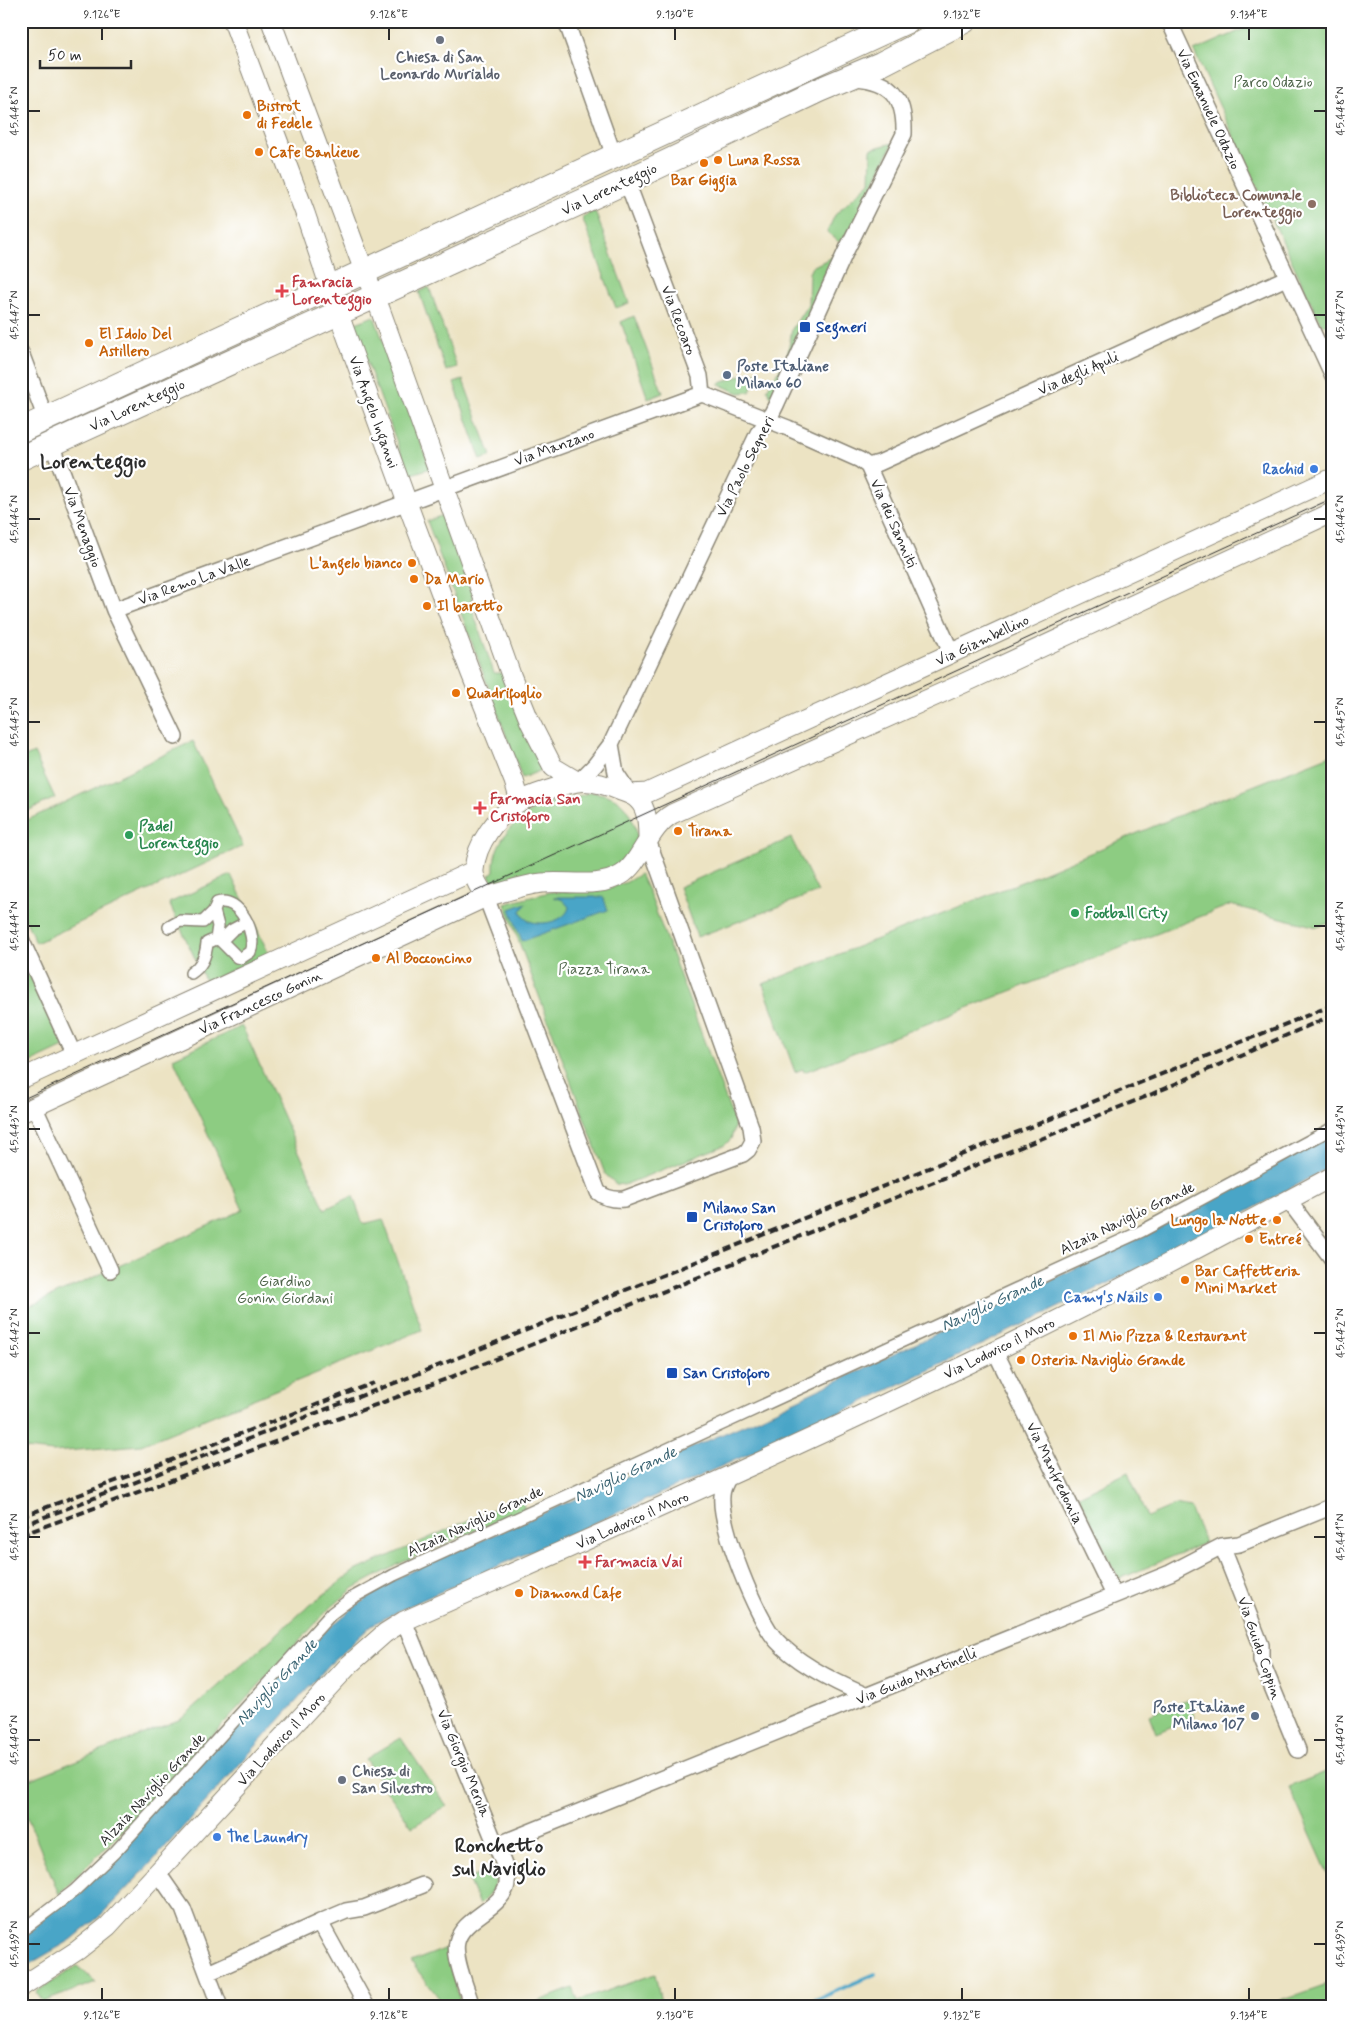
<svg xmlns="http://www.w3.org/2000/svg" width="1354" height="2028" font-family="Mynerve,sans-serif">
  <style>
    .green { fill: #8dcc82; stroke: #5c7c56 }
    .water { fill: #48a5c7; stroke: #3a6879 }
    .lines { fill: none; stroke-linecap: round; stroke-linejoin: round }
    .stream { stroke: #48a5c7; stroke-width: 4 }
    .pedestrian-casing { stroke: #8c8777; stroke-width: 14 }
    .minor-casing { stroke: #8c8777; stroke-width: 18 }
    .tertiary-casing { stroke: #8c8777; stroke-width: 21 }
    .primary-casing { stroke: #8c8777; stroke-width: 26 }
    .pedestrian { stroke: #fff; stroke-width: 11 }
    .minor { stroke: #fff; stroke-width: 15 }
    .tertiary { stroke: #fff; stroke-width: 19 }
    .primary { stroke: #fff; stroke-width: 24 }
    .tram { stroke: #2b2b2b; stroke-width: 1 }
    .rail { stroke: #2b2b2b; stroke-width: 4; stroke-dasharray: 8 4; stroke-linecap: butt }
    .ticks { fill: none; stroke: #2b2b2b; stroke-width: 2 }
    .worship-dot { fill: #6b7280; stroke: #fff; stroke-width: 2 }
    .food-dot { fill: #e8710a; stroke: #fff; stroke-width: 2 }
    .education-dot { fill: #8d6e63; stroke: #fff; stroke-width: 2 }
    .health-dot { fill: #e0444e; stroke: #fff; stroke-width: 2 }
    .transit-dot { fill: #1a4fb4; stroke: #fff; stroke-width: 2 }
    .service-dot { fill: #5c6f8a; stroke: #fff; stroke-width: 2 }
    .shop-dot { fill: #3f7fe0; stroke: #fff; stroke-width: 2 }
    .leisure-dot { fill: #2e9e5b; stroke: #fff; stroke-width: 2 }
    .labels { text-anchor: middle; stroke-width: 4.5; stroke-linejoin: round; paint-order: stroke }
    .worship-label { font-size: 15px; font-weight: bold; fill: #5b616d; stroke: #fff }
    .park-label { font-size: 15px; fill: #4d6349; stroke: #fff }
    .food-label { font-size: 15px; font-weight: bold; fill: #c56008; stroke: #fff; text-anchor: start }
    .street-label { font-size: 15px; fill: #2b2b2b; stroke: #fff }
    .education-label { font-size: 15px; font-weight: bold; fill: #785e54; stroke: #fff; text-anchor: end }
    .health-label { font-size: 15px; font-weight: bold; fill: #be3a42; stroke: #fff; text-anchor: start }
    .transit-label { font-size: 15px; font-weight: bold; fill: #164399; stroke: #fff; text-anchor: start }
    .service-label { font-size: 15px; font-weight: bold; fill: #4e5e75; stroke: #fff; text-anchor: start }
    .shop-label { font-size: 15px; font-weight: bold; fill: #366cbe; stroke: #fff; text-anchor: end }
    .leisure-label { font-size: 15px; font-weight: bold; fill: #27864d; stroke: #fff; text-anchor: start }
    .water-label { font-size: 16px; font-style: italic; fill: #386271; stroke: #fff }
    .district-label { font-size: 20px; font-weight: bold; fill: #2b2b2b; stroke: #fff }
    .neatline { fill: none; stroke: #2b2b2b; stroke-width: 2 }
    .ticks-label { font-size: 12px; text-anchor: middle; fill: #2b2b2b }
  </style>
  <rect width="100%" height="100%" fill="#fff"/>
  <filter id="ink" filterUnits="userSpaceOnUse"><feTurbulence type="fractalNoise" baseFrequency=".02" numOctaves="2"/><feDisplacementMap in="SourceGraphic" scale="10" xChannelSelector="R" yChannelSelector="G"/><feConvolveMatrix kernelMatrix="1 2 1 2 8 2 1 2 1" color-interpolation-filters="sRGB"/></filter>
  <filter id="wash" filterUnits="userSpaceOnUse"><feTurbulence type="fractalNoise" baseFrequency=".0096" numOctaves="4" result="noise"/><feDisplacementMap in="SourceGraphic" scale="20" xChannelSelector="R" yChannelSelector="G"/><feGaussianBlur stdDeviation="1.12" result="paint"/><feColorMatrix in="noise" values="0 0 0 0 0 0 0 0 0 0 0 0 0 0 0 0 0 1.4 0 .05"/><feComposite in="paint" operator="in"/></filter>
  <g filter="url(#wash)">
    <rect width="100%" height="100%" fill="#ece3c3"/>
    <!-- green -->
    <path class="green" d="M1262 21H1333V327L1321 324 1194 51Z
      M893 143 844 246 827 232 835 215 870 182 871 149Z
      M595 211 629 303 616 308 582 217Z
      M840 253 772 398 767 389 787 358 792 329 808 304 809 273 812 267Z
      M429 287 457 367 446 371 419 292Z
      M374 316 430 468 409 475 353 324Z
      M634 316 663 393 648 399 621 322Z
      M758 373 750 392 739 393 718 384 745 374Z
      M463 380 491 456 481 460 454 383Z
      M446 514 475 588 470 603 494 673H506L542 770 522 778 427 521Z
      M193 741 243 846 36 943 21 910V823Z
      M34 753 55 798 21 814V759Z
      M1333 754V922L1317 927 1230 905 804 1072 803 1069 795 1072 763 984 1024 881 1190 811Z
      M590 792C612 794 623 800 632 819 645 845 631 862 607 872 599 876 586 875 577 876 549 879 521 882 494 885L489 875 494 871C492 837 523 811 553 801 565 797 578 798 590 792Z
      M791 838 818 892 697 937 679 887Z
      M640 874 650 895 735 1124 731 1139 725 1145 624 1185 616 1184 605 1174 505 904 550 892 600 891 627 882Z
      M231 875 269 954 206 982 169 903Z
      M21 949 66 1046 21 1067Z
      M242 1026 325 1209 353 1196 363 1224 383 1219 422 1330 141 1445 53 1452 25 1449 21 1465V1310L243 1210 173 1058Z
      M1128 1472 1147 1517 1175 1505 1190 1508 1205 1543 1119 1579 1079 1496Z
      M520 1497 525 1509 401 1563 354 1588 327 1611 154 1799 59 1894 21 1802V1783L181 1719 304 1610 353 1572Z
      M1188 1699 1195 1717 1156 1733 1149 1715Z
      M401 1738 447 1806 412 1827 365 1759Z
      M1333 1769V1885L1289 1787Z
      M495 1869C499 1883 489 1896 479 1905L468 1879Z
      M447 1948V1957L462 2007H446L411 1962Z
      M77 1966 96 1982 43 2002 36 1992Z
      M655 1974 662 2007H523L573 1988 578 2001Z
      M1333 1982V2007H1261Z"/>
    <!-- water -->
    <path class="water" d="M554 897H603L608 910 522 941 510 909 526 903 521 911C524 930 566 925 569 907L563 900Z
      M1333 1134V1165L1175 1251 834 1416 413 1604 373 1624 329 1665 140 1875 99 1917 71 1940 21 1969V1934L34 1928 311 1643 357 1605 403 1575 750 1422 1144 1236Z"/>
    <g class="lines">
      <!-- stream -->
      <path class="stream" d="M799 2007 875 1974"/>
    </g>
  </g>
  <g filter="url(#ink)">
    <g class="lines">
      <defs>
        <path id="pedestrian" d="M214 911 218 926 216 939
          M169 927 180 921 203 922 214 911 217 903C239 895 258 935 250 952L241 958 237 957 221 941 216 939 207 943C206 956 202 966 191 973
          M221 941 232 930 247 922
          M21 1931 74 1891 116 1851 332 1613 352 1598 394 1575 1142 1231 1333 1128"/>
        <path id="minor" d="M566 21 614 156
          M1169 21 1333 376
          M625 182 632 195 700 376 702 394
          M21 353 46 419
          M702 394 788 428 860 460 868 466 952 654
          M52 444 114 610 175 737
          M868 466 879 463 1286 278
          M114 610 702 394
          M611 744 616 773 630 794
          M578 782 595 765 611 744 758 433 768 421 776 405 845 253 904 134C905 98 893 81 856 78
          M486 897 598 1192C606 1199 614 1200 624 1199L743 1154 748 1150 753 1141 751 1127 648 840
          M21 939 74 1055
          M34 1106 110 1270
          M1288 1200 1333 1260
          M995 1351 1114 1595
          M730 1475C726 1482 722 1488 722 1496 719 1525 757 1620 777 1641 798 1664 839 1684 867 1696
          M1222 1546 1261 1645V1660L1298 1750
          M404 1621 507 1872C507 1877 508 1883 506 1888 498 1910 462 1919 457 1942 453 1958 468 1991 472 2007
          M497 1845 1170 1573 1222 1546 1239 1544 1333 1506
          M158 1873 183 1909 220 2007
          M320 1922 367 2007
          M208 1973 320 1922 346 1911 364 1908 423 1885"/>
        <path id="tertiary" d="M233 21 305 213 343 326 412 516 470 671 514 781 520 801
          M271 21 360 260 380 309 511 675 530 722 553 767 578 782
          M630 794 647 793 1333 478
          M486 897C481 890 473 879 474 870 476 843 497 816 519 802 530 795 563 785 577 782 590 780 609 786 621 791 627 793 634 795 638 800 648 809 648 827 648 840
          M21 1079 473 871
          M21 1113 486 897C504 892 523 885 542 883 568 880 597 889 621 875 641 863 649 827 672 814L964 683 1333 512
          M21 1987 78 1950 108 1926 350 1664 385 1633 404 1621C603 1533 802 1445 997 1350 1110 1295 1222 1236 1333 1176"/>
        <path id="primary" d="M21 430 907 21
          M21 458 625 182 819 90 881 64 964 21"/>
      </defs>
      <!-- pedestrian casing -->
      <use href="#pedestrian" class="pedestrian-casing"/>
      <!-- minor casing -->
      <use href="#minor" class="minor-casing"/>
      <!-- tertiary casing -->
      <use href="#tertiary" class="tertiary-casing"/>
      <!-- primary casing -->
      <use href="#primary" class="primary-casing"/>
      <!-- pedestrian -->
      <use href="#pedestrian" class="pedestrian"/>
      <!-- minor -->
      <use href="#minor" class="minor"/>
      <!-- tertiary -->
      <use href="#tertiary" class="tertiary"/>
      <!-- primary -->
      <use href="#primary" class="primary"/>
      <!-- tram -->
      <path class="tram" d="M21 1100 1333 498"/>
      <!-- rail -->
      <path class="rail" d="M21 1517 374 1383
        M21 1526 405 1379 1333 1005
        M21 1535 449 1378 1152 1094 1333 1015"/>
    </g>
  </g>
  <!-- ticks -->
  <path class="ticks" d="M102 28V40M389 28V40M675 28V40M962 28V40M1249 28V40M28 111H40M1314 111H1326M28 315H40M1314 315H1326M28 519H40M1314 519H1326M28 722H40M1314 722H1326M28 926H40M1314 926H1326M28 1129H40M1314 1129H1326M28 1333H40M1314 1333H1326M28 1537H40M1314 1537H1326M28 1740H40M1314 1740H1326M28 1944H40M1314 1944H1326M102 1988V2000M389 1988V2000M675 1988V2000M962 1988V2000M1249 1988V2000"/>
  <!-- markers -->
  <g class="worship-dot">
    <circle cx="440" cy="40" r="5"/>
    <circle cx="342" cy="1780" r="5"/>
  </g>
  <g class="food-dot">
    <circle cx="247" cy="115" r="5"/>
    <circle cx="259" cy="152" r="5"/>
    <circle cx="718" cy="160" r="5"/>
    <circle cx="704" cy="163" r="5"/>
    <circle cx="89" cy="343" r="5"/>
    <circle cx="412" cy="563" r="5"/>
    <circle cx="414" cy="579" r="5"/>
    <circle cx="427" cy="606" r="5"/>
    <circle cx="456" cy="693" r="5"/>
    <circle cx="678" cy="831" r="5"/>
    <circle cx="376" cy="958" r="5"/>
    <circle cx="1277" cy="1220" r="5"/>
    <circle cx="1249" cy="1239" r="5"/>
    <circle cx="1185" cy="1280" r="5"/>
    <circle cx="1073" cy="1336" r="5"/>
    <circle cx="1021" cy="1360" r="5"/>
    <circle cx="519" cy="1593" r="5"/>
  </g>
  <circle class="education-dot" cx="1312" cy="204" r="5"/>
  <g class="health-dot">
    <path d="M279.5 283.5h5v5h5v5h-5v5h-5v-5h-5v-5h5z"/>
    <path d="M477.5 800.5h5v5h5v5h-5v5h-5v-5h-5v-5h5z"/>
    <path d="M582.5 1554.5h5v5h5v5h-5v5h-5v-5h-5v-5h5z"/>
  </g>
  <g class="transit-dot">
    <rect x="799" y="321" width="12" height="12" rx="2.5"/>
    <rect x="686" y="1211" width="12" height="12" rx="2.5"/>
    <rect x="666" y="1367" width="12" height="12" rx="2.5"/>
  </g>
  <g class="service-dot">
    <circle cx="727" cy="375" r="5"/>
    <circle cx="1255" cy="1716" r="5"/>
  </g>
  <g class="shop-dot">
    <circle cx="1314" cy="469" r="5"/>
    <circle cx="1158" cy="1297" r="5"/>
    <circle cx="217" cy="1837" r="5"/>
  </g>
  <g class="leisure-dot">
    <circle cx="129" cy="835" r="5"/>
    <circle cx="1075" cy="913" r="5"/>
  </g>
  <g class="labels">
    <!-- worship labels -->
    <g class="worship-label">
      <text x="440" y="62">Chiesa di San<tspan x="440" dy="17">Leonardo Murialdo</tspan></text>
      <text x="352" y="1776" text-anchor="start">Chiesa di<tspan x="352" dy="17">San Silvestro</tspan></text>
    </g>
    <!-- park labels -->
    <g class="park-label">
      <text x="1273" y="87">Parco Odazio</text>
      <text x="604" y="974">Piazza Tirana</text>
      <text x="285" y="1286">Giardino<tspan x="285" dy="17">Gonin Giordani</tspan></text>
    </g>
    <!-- food labels -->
    <g class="food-label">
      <text x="257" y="111">Bistrot<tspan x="257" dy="17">di Fedele</tspan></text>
      <text x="269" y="157">Cafe Banlieue</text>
      <text x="728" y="165">Luna Rossa</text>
      <text x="704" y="185" text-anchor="middle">Bar Giggia</text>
      <text x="99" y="339">El Idolo Del<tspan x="99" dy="17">Astillero</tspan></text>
      <text x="402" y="568" text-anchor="end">L'angelo bianco</text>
      <text x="424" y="584">Da Mario</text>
      <text x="437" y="611">Il baretto</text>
      <text x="466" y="698">Quadrifoglio</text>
      <text x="688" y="836">Tirana</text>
      <text x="386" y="963">Al Bocconcino</text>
      <text x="1267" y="1225" text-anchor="end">Lungo la Notte</text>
      <text x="1259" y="1244">Entreé</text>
      <text x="1195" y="1276">Bar Caffetteria<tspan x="1195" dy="17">Mini Market</tspan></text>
      <text x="1083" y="1341">Il Mio Pizza &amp; Restaurant</text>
      <text x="1031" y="1365">Osteria Naviglio Grande</text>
      <text x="529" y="1598">Diamond Cafe</text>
    </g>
    <!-- street labels -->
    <g class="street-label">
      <text transform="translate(1209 109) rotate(65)" y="5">Via Emanuele Odazio</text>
      <text transform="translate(609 189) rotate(-25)" y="5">Via Lorenteggio</text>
      <text transform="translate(679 320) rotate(69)" y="5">Via Recoaro</text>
      <text transform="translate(1078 373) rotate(-24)" y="5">Via degli Apuli</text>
      <text transform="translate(137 405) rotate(-25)" y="5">Via Lorenteggio</text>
      <text transform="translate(374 412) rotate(70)" y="5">Via Angelo Inganni</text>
      <text transform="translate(554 447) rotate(-20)" y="5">Via Manzano</text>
      <text transform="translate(745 466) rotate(-63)" y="5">Via Paolo Segneri</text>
      <text transform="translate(894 523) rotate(66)" y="5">Via dei Sanniti</text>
      <text transform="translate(83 527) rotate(70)" y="5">Via Menaggio</text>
      <text transform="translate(194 580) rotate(-20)" y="5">Via Remo La Valle</text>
      <text transform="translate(982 640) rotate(-25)" y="5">Via Giambellino</text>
      <text transform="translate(260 1002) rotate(-25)" y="5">Via Francesco Gonin</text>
      <text transform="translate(1127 1218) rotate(-26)" y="5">Alzaia Naviglio Grande</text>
      <text transform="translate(999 1348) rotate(-26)" y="5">Via Lodovico il Moro</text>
      <text transform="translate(1055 1473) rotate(64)" y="5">Via Manfredonia</text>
      <text transform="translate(632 1520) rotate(-24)" y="5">Via Lodovico il Moro</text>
      <text transform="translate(475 1521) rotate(-25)" y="5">Alzaia Naviglio Grande</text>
      <text transform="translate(1260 1648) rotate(71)" y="5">Via Guido Coppin</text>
      <text transform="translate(916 1676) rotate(-22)" y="5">Via Guido Martinelli</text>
      <text transform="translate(281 1739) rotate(-47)" y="5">Via Lodovico il Moro</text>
      <text transform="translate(464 1763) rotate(67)" y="5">Via Giorgio Merula</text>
      <text transform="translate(152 1789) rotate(-47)" y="5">Alzaia Naviglio Grande</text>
    </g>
    <!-- education labels -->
    <g class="education-label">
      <text x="1302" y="200">Biblioteca Comunale<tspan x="1302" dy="17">Lorenteggio</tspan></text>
    </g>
    <!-- health labels -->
    <g class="health-label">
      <text x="292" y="287">Famracia<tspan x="292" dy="17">Lorenteggio</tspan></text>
      <text x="490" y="804">Farmacia San<tspan x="490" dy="17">Cristoforo</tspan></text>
      <text x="595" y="1567">Farmacia Vai</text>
    </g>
    <!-- transit labels -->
    <g class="transit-label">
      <text x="816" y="332">Segneri</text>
      <text x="703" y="1213">Milano San<tspan x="703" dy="17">Cristoforo</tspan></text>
      <text x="683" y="1378">San Cristoforo</text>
    </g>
    <!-- service labels -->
    <g class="service-label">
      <text x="737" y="371">Poste Italiane<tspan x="737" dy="17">Milano 60</tspan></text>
      <text x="1245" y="1712" text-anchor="end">Poste Italiane<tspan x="1245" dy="17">Milano 107</tspan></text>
    </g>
    <!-- shop labels -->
    <g class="shop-label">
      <text x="1304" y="474">Rachid</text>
      <text x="1148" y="1302">Camy's Nails</text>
      <text x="227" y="1842" text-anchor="start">The Laundry</text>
    </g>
    <!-- leisure labels -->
    <g class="leisure-label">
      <text x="139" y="831">Padel<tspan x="139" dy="17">Lorenteggio</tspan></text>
      <text x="1085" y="918">Football City</text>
    </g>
    <!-- water labels -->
    <g class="water-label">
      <text transform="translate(992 1302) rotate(-25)" y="6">Naviglio Grande</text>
      <text transform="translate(625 1473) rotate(-25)" y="6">Naviglio Grande</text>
      <text transform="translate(276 1681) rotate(-47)" y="6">Naviglio Grande</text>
    </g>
    <!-- district labels -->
    <g class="district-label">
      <text x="93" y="468">Lorenteggio</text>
      <text x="499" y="1852">Ronchetto<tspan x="499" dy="23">sul Naviglio</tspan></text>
    </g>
  </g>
  <!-- margin -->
  <rect width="1354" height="2028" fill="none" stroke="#fff" stroke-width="55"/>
  <!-- scale -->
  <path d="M40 60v8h91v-8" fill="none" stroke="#2b2b2b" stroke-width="2.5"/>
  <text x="48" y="60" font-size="15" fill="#2b2b2b" stroke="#ffffff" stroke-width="4" paint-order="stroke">50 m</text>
  <rect x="28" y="28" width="1298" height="1972" class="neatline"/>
  <g class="ticks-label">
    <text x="102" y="18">9.126°E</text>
    <text x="389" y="18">9.128°E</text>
    <text x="675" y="18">9.130°E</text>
    <text x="962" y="18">9.132°E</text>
    <text x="1249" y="18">9.134°E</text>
    <text transform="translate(14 111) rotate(-90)" y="4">45.448°N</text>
    <text transform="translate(1340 111) rotate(-90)" y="4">45.448°N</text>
    <text transform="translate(14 315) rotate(-90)" y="4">45.447°N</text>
    <text transform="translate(1340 315) rotate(-90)" y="4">45.447°N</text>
    <text transform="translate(14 519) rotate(-90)" y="4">45.446°N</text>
    <text transform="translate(1340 519) rotate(-90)" y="4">45.446°N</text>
    <text transform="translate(14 722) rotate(-90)" y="4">45.445°N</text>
    <text transform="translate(1340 722) rotate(-90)" y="4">45.445°N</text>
    <text transform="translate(14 926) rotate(-90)" y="4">45.444°N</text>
    <text transform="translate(1340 926) rotate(-90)" y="4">45.444°N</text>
    <text transform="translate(14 1129) rotate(-90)" y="4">45.443°N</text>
    <text transform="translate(1340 1129) rotate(-90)" y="4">45.443°N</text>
    <text transform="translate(14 1333) rotate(-90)" y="4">45.442°N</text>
    <text transform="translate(1340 1333) rotate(-90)" y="4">45.442°N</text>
    <text transform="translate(14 1537) rotate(-90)" y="4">45.441°N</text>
    <text transform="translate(1340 1537) rotate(-90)" y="4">45.441°N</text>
    <text transform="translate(14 1740) rotate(-90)" y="4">45.440°N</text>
    <text transform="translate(1340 1740) rotate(-90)" y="4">45.440°N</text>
    <text transform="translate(14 1944) rotate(-90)" y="4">45.439°N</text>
    <text transform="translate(1340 1944) rotate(-90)" y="4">45.439°N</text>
    <text x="102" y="2019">9.126°E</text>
    <text x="389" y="2019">9.128°E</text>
    <text x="675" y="2019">9.130°E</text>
    <text x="962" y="2019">9.132°E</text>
    <text x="1249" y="2019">9.134°E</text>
  </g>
</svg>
